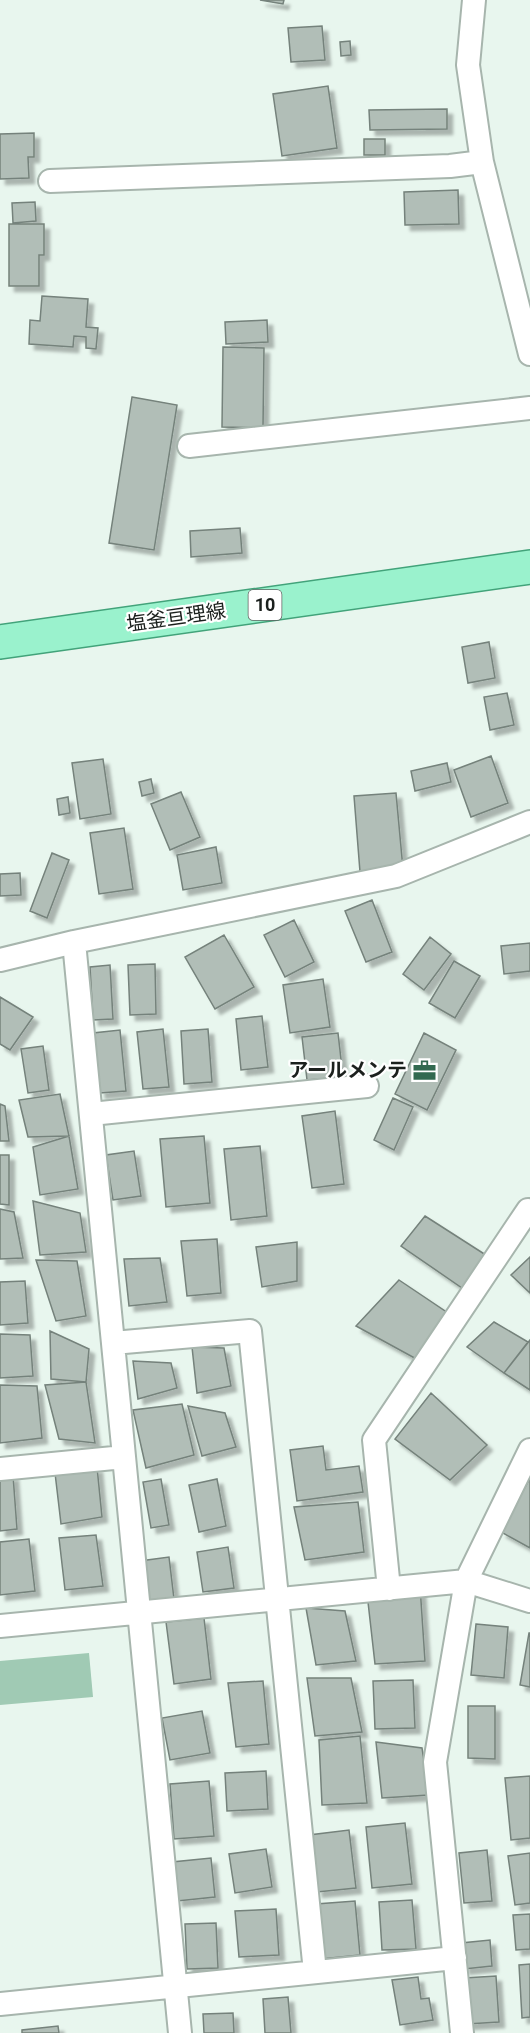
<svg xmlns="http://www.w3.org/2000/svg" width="530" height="2033" font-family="Roboto,'Noto Sans JP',sans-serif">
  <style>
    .green { fill: #a0cab4 }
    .building { fill: #b1beb7; stroke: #75827b; stroke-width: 1.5; filter: url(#shadow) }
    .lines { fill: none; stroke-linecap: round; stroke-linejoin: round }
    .street-casing { stroke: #a7b5ad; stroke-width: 26 }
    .primary-casing { stroke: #42a37a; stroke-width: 36 }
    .street { stroke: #fff; stroke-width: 22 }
    .primary { stroke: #9af2cd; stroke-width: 33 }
    .labels { text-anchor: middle; stroke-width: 4.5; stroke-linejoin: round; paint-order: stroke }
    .shield { fill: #fff; stroke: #5f6361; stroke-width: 1.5 }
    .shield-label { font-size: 18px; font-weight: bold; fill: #1b201d }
    .street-label { font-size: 20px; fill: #1b201d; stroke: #fff }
    .poi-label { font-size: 20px; font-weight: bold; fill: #1b201d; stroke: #fff; text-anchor: end }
  </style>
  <defs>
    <filter id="shadow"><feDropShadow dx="5.5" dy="5.5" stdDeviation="1.5" flood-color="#0004"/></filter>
  </defs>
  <rect width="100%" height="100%" fill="#e8f6ee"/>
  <!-- green -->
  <path class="green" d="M89 1653 93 1697 0 1705V1661Z"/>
  <!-- building -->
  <path class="building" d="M260 0H284L283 4Z
    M322 26 325 60 291 62 288 28Z
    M350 41 351 55 341 56 340 42Z
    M328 86 337 148 282 156 273 94Z
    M447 109V129L370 130 369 110Z
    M34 133V157H28L29 178 0 179V134Z
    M364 139H385V155H364Z
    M458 190 459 224 405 225 404 192Z
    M35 202 36 221 13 223 12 203Z
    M9 224H44V255H39V286H9Z
    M42 296 88 299 86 327 98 328 96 349 86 348V337L74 336 73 347 29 344 30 320 40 321Z
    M267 320 268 342 226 344 225 322Z
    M223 347 264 348 263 428 222 427Z
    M132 397 177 405 154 550 109 543Z
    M240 528 242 553 191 557 190 531Z
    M489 642 495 678 468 683 462 647Z
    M507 693 514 725 490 730 484 697Z
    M491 756 508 803 471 817 454 770Z
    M103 759 111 814 80 819 72 763Z
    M447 763 451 782 415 791 411 771Z
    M151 779 154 793 142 796 139 782Z
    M181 792 200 837 170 850 151 804Z
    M396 793 403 869 360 872 354 796Z
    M68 797 70 813 59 815 57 799Z
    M124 828 133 889 99 894 90 833Z
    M216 847 222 883 183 890 177 855Z
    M52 853 69 860 47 918 30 911Z
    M20 873 21 895 0 896V874Z
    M372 900 392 952 366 962 345 911Z
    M294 920 314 962 285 977 264 935Z
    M224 935 254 987 215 1009 185 957Z
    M430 937 451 954 424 990 403 974Z
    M530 943V971L504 974 501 946Z
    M454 961 480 976 455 1018 429 1003Z
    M155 964 156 1014 130 1015 128 965Z
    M110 965 113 1019 93 1020 90 967Z
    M323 979 330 1027 290 1033 283 985Z
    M0 997 33 1017 10 1050 0 1044Z
    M262 1016 268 1067 241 1070 236 1019Z
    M163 1029 169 1087 143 1089 137 1032Z
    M208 1029 212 1082 184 1084 181 1031Z
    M120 1030 126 1091 100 1093 93 1033Z
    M338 1033 343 1077 307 1080 302 1037Z
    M424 1033 456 1050 427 1110 395 1094Z
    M43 1046 49 1090 28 1093 21 1049Z
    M60 1094 69 1136 28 1137 19 1100Z
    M393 1098 413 1107 394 1150 374 1140Z
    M0 1104 5 1106 9 1141H0Z
    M335 1111 344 1184 312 1188 302 1116Z
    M69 1136 78 1189 40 1195 33 1147Z
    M204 1136 210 1203 166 1207 160 1139Z
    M260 1146 267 1216 231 1220 224 1149Z
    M134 1151 141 1196 113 1200 106 1155Z
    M0 1155H9V1205L0 1204Z
    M33 1201 80 1213 86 1252 40 1255Z
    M0 1209 14 1212 23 1258 0 1259Z
    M425 1216 489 1257 462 1288 401 1246Z
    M217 1239 221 1293 187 1296 181 1241Z
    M297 1242V1281L262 1287 256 1247Z
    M530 1257V1293L511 1275Z
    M160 1258 167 1302 129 1306 124 1259Z
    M36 1260 77 1261 86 1316 56 1321Z
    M399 1280 451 1315 420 1361 356 1326Z
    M25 1281 28 1323 0 1325V1282Z
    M494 1322 528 1342 504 1373 467 1347Z
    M50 1331 89 1349 86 1382 51 1379Z
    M0 1334 30 1335 33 1376 0 1378Z
    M530 1340V1390L504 1373Z
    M192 1347 224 1348 231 1386 197 1393Z
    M133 1361 171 1363 177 1388 138 1399Z
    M86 1382 95 1443 59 1439 45 1385Z
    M0 1385 37 1386 42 1438 0 1443Z
    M431 1393 487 1445 450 1480 395 1439Z
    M182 1404 194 1455 146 1468 133 1410Z
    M188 1406 225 1413 236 1447 202 1456Z
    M323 1446 326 1470 359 1466 363 1492 297 1501 290 1450Z
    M97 1467 102 1517 61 1524 55 1473Z
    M13 1475 17 1529 0 1531V1477Z
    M530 1478V1548L501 1532Z
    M161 1479 169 1525 151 1528 143 1482Z
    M217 1479 226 1526 199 1532 189 1485Z
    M358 1502 364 1552 305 1560 294 1507Z
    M96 1535 103 1586 65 1590 59 1538Z
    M29 1539 35 1591 0 1595V1542Z
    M228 1547 234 1588 203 1592 197 1552Z
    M169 1557 174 1599 145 1603 140 1561Z
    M420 1586 425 1661 375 1664 368 1602Z
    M306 1608 345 1611 356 1661 316 1665Z
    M204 1618 211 1679 174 1684 166 1622Z
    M476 1624 508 1627 504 1678 471 1675Z
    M529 1633H530V1687L520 1685Z
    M307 1678H351L362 1732 315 1736Z
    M413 1680 415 1728 375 1729 373 1681Z
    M263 1681 269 1744 236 1747 228 1683Z
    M468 1706H495V1759L468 1758Z
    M202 1711 210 1753 170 1760 162 1718Z
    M360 1736 367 1803 322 1805 319 1740Z
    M376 1742 422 1748 429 1795 382 1798Z
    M266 1771 268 1809 227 1811 225 1773Z
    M530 1776V1838L511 1840 505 1778Z
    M209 1781 214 1836 174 1839 170 1784Z
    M405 1823 412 1884 372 1888 366 1827Z
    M349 1830 356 1888 317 1892 309 1835Z
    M266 1849 272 1887 235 1893 229 1854Z
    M487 1850 492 1901 464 1903 459 1853Z
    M530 1853V1903L515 1905 508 1856Z
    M211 1858 215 1897 177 1901 172 1862Z
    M412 1900 416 1949 382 1950 379 1902Z
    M355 1901 360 1955 321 1959 316 1904Z
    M276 1909 279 1955 239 1957 235 1911Z
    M530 1914V1949L516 1950 513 1915Z
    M216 1923 218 1968 187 1969 185 1924Z
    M490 1940 492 1966 464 1969 461 1943Z
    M530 1964V2017L522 2018 519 1965Z
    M496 1976 499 2022 467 2024 464 1978Z
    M418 1977 421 1999 429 1998 433 2020 400 2025 392 1980Z
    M288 1997 291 2033H265L263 1999Z
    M233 2013 234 2033H204L203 2014Z
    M58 2026 59 2033H22V2030Z"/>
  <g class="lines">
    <defs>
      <path id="street" d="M474 0 468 65 482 162 530 354
        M50 181 450 166 482 162
        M189 446 530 408
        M74 942 180 2033
        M0 960 74 942 396 876 530 822
        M91 1114 367 1086
        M113 1343 250 1331 315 1972
        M0 1469 124 1457
        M389 1589 374 1440 528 1210
        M0 1626 466 1581 530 1601
        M0 2004 455 1958
        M462 2033 435 1762 466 1581 530 1450"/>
      <path id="primary" d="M0 642 530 567"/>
    </defs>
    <!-- street casing -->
    <use href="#street" class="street-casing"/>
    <!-- primary casing -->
    <use href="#primary" class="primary-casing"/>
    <!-- street -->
    <use href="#street" class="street"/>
    <!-- primary -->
    <use href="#primary" class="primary"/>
  </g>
  <!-- icons -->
  <defs>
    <symbol id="office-bare" viewBox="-9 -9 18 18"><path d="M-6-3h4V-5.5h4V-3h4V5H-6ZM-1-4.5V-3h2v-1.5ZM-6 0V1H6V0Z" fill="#326950" stroke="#fff" stroke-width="2.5" paint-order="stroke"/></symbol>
  </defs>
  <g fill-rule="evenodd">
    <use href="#office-bare" x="408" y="1054" width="33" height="33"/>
  </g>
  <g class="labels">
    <!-- shield labels -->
    <rect class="shield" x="248.5" y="590" width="33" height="30" rx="4.5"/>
    <g class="shield-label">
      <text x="265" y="611">10</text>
    </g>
    <!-- street labels -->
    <g class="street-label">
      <text transform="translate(176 617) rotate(-8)" y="7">塩釜亘理線</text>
    </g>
    <!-- poi labels -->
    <g class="poi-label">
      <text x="407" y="1077">アールメンテ</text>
    </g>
  </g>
</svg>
